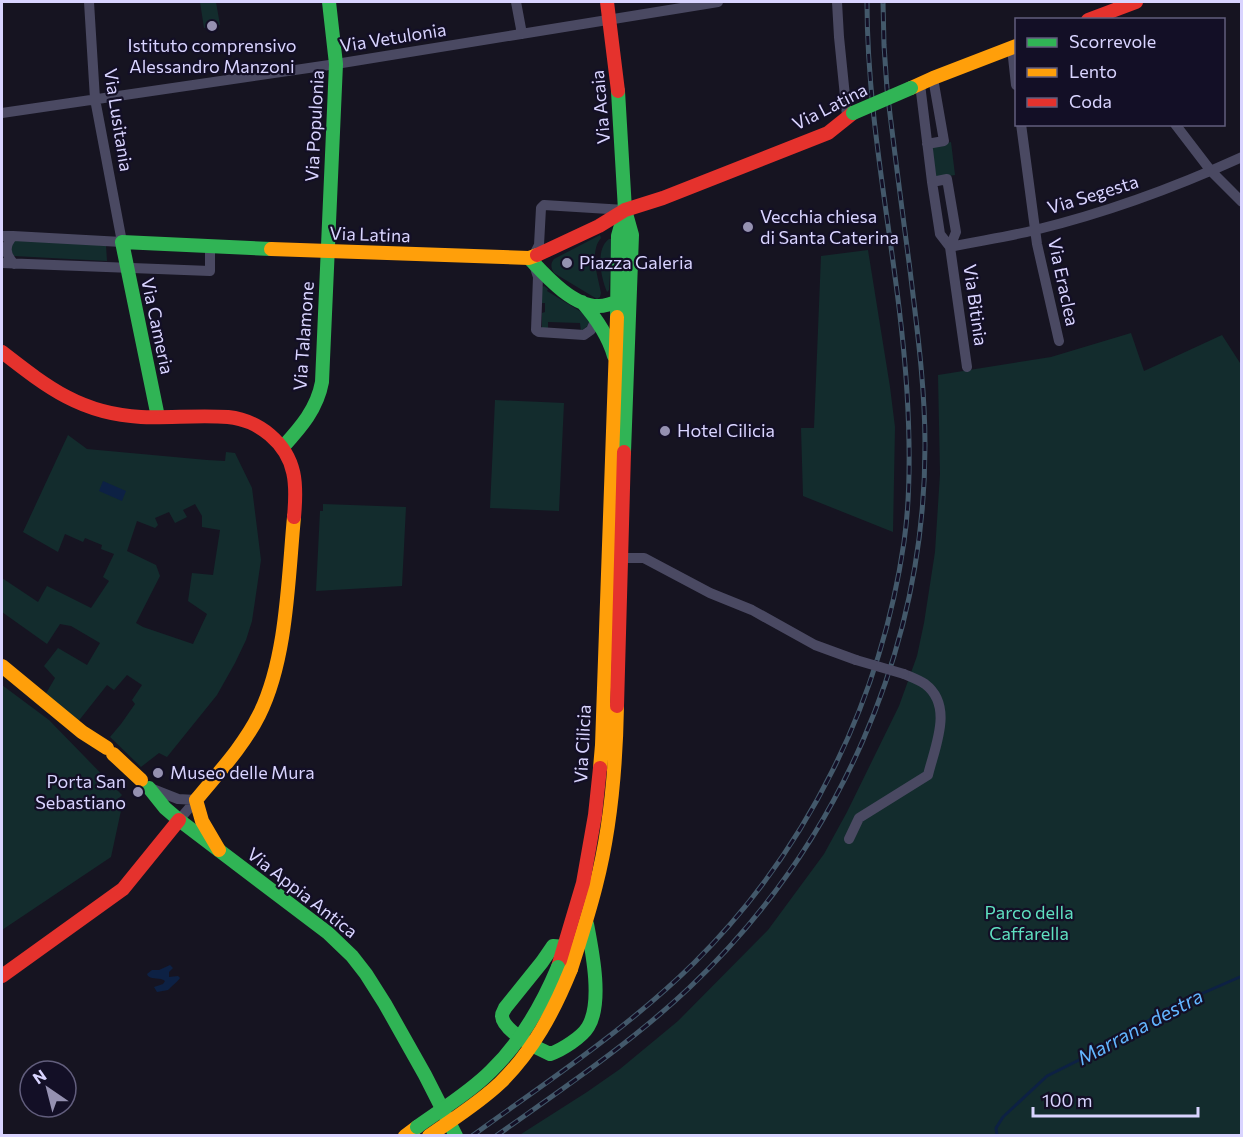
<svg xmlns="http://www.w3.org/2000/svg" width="1243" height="1137" font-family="Commissioner,sans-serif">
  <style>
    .green { fill: #132c2d; fill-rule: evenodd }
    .water { fill: #0d2144 }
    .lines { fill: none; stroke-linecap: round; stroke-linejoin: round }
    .stream { stroke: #0d2144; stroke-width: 3 }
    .street { stroke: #4a4962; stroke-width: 10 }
    .fast { stroke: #30b455; stroke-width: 14 }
    .slow { stroke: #ff9f0a; stroke-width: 14 }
    .jam { stroke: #e5322d; stroke-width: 14 }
    .rail-casing { stroke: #43596b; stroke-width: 5 }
    .rail { stroke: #130f26; stroke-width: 3; stroke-dasharray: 9; stroke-linecap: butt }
    .street-bridge { stroke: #4a4962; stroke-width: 10 }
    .fast-bridge { stroke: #30b455; stroke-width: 14 }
    .slow-bridge { stroke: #ff9f0a; stroke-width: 14 }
    .poi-dot { fill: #9591b1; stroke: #130f26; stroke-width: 2 }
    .labels { text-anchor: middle; stroke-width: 4.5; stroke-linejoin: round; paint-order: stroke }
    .street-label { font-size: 18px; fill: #d9d4ff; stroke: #130f26 }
    .poi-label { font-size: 18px; fill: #d9d4ff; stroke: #130f26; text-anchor: start }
    .park-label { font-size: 18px; fill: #5fe0c0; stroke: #130f26 }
    .water-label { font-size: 20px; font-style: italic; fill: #62b6ff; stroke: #130f26 }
  </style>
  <rect width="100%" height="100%" fill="#161421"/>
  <!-- green -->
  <path class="green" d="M200 2H216L220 25 204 28Z
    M951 142 955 175 936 178 932 146Z
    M600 235 601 238C589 252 598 276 601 293L600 297 597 299 554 273C551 268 550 264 554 259Z
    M609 239H612L609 290 607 292C601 278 595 249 609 239Z
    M13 240 106 245 107 261 14 256 10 249Z
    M868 250 890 387 895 427 893 532 803 496 801 428H814L821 256Z
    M544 286 548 289 547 291 583 313 585 311 590 324 581 331 580 323 548 322V330L542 328V313L545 312V303H542V287Z
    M1131 333 1144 371 1222 335 1242 366 1241 1135 518 1136 587 1092 620 1069 678 1021 768 930 824 854 847 812 899 706 917 656 924 623 935 552 940 474 938 375 1051 357Z
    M495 400 564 403 559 511 490 508Z
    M68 435 87 449 207 460 225 461 226 452 235 453 252 488 261 560 252 621 246 640 235 663 217 695 167 757 159 753 141 767 110 737 121 724 135 704 132 700 142 685 127 675 114 690 107 685 77 723 44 697 55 678 44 666 58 648 87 665 100 643 71 626 60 624 47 644 2 612V578L38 602 47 586 91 608 109 581 103 577 114 554 101 549 102 545 85 538 83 542 65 534 58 552 23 532ZM195 504 202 516V527L220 530 213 575 192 573 188 601 207 614 193 644 143 627 136 623 160 576 156 565 127 551 137 521 155 528 158 525 155 518 169 512 175 523 187 517 183 510Z
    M323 504 406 507 402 586 316 591 320 511H323Z
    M2 685 49 720 122 795 116 801 122 806 111 857 2 930Z"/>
  <!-- water -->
  <path class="water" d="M103 481 126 491 122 501 99 491Z
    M170 965 173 968 169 972V977L178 976 180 978C179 980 170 988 168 990L157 992 154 987 163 984 165 981C160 977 153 980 148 976L147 974 152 970H159Z"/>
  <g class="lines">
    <!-- stream -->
    <path class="stream" d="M997 1136 996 1128 1003 1117 1047 1076 1105 1047 1169 1008 1242 976"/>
    <!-- street -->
    <path class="street" d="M516 2 522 34
      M837 2 839 37 847 116
      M1012 48 1016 85
      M920 84 932 182 940 234 950 247 967 367
      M2 113 336 64 718 2
      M1021 124 1037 244 1059 341
      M1175 124 1211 171 1242 202
      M927 144 944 141 933 78
      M932 182 947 179 956 232 950 247
      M2 236H13L122 242 95 99 89 2
      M13 236C4 246 5 254 14 264
      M950 247C978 241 1007 237 1035 230 1105 213 1176 187 1242 157
      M2 263 210 271V247
      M596 319 591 330 584 335 539 332 536 330 538 277 535 268 529 258 535 253 539 245 541 208 544 205 625 210
      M622 558H644L710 593 752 610 815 645 856 660
      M150 788 178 799 196 800
      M179 820 196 800
      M849 839 859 818 928 775C935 746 954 706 925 684 919 680 911 677 904 674"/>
    <!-- fast -->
    <path class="fast" d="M618 91 625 210 632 235 624 452
      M529 258C545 275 573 307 599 306 609 306 618 301 627 298
      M582 302C596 318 608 335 614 356
      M617 317 618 236 625 211
      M158 417 122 242 271 249
      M283 447C301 427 317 409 322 382L336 64 329 2
      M149 788 165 808 179 820 328 933 352 956 366 974 385 1004 425 1075 456 1136
      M565 947 553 946 542 962 505 1008C504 1011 502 1012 502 1016 503 1031 538 1049 550 1054 562 1050 582 1037 588 1027 603 1003 592 950 587 924"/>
    <!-- slow -->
    <path class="slow" d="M911 88 933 78 1016 46
      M271 249 529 258 537 255
      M2 666 82 732 107 748
      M113 754 141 780
      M600 768 602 745 617 317
      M219 850 202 821 196 800C218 773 243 747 259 715 287 659 288 580 294 517
      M571 969C580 941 589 913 596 885 611 827 616 766 617 706
      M405 1136 417 1127"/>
    <!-- jam -->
    <path class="jam" d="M607 2 618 91
      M1088 20 1136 2
      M537 255 599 226 625 210 663 198 828 133 853 113
      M2 352C47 387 81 414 141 417 170 418 199 415 228 417 245 419 257 424 270 435 297 458 297 485 294 517
      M617 706 624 452
      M558 967 583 883 595 815 600 768
      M2 976 123 889 179 820"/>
    <defs>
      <path id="rail" d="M472 1136C548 1081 627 1029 694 963 808 850 881 700 904 542 911 493 910 442 907 392 899 261 867 133 867 2
        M496 1136C562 1089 631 1043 689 988 838 847 925 650 925 445 925 386 917 328 910 270 902 209 894 149 887 89L884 45 883 2"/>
    </defs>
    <!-- rail casing -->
    <use href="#rail" class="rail-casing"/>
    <!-- rail -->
    <use href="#rail" class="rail"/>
    <!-- street-bridge -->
    <path class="street-bridge" d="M856 660 904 674"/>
    <!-- fast-bridge -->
    <path class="fast-bridge" d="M853 113 911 88
      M417 1127C442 1109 469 1093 491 1071 521 1042 542 1005 558 967"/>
    <!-- slow-bridge -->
    <path class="slow-bridge" d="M429 1136C453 1119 479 1103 500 1083 533 1051 554 1011 571 969"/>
  </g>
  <!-- markers -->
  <g class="poi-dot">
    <circle cx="212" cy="26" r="6"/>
    <circle cx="748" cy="227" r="6"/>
    <circle cx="567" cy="263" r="6"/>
    <circle cx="665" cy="431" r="6"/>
    <circle cx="158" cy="773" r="6"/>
    <circle cx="138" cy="792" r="6"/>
  </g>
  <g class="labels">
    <!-- street labels -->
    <g class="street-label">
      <text transform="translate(393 38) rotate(-9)" y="6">Via Vetulonia</text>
      <text transform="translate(601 107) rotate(-95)" y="6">Via Acaia</text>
      <text transform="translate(830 107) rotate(-27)" y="6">Via Latina</text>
      <text transform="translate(118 120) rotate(81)" y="6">Via Lusitania</text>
      <text transform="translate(315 126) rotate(-87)" y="6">Via Populonia</text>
      <text transform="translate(1093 195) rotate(-17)" y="6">Via Segesta</text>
      <text transform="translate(370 235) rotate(2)" y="6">Via Latina</text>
      <text transform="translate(1063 282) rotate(78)" y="6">Via Eraclea</text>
      <text transform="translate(975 305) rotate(82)" y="6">Via Bitinia</text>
      <text transform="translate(157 326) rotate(78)" y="6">Via Cameria</text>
      <text transform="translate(304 336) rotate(-86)" y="6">Via Talamone</text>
      <text transform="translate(583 744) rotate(-87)" y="6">Via Cilicia</text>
      <text transform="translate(302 893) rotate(38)" y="6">Via Appia Antica</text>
    </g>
    <!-- poi labels -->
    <g class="poi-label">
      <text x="212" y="52" text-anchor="middle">Istituto comprensivo<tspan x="212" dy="21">Alessandro Manzoni</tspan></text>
      <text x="760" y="223">Vecchia chiesa<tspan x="760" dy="21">di Santa Caterina</tspan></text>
      <text x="579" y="269">Piazza Galeria</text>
      <text x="677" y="437">Hotel Cilicia</text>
      <text x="170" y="779">Museo delle Mura</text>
      <text x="126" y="788" text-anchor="end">Porta San<tspan x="126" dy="21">Sebastiano</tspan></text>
    </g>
    <!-- park labels -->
    <g class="park-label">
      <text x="1029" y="919">Parco della<tspan x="1029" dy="21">Caffarella</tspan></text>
    </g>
    <!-- water labels -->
    <g class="water-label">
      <text transform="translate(1140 1027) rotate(-28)" y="7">Marrana destra</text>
    </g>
  </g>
  <!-- border -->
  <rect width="1243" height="1137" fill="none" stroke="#d9d4ff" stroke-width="6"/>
  <!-- legend -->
  <rect x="1015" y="18" width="210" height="108" fill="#130f26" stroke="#625e7d" stroke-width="1.5"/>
  <rect x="1027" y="38" width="30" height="9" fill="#30b455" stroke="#625e7d" stroke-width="1.5"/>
  <text x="1069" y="48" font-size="18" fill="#d9d4ff">Scorrevole</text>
  <rect x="1027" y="68" width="30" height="9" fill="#ff9f0a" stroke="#625e7d" stroke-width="1.5"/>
  <text x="1069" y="78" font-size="18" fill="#d9d4ff">Lento</text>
  <rect x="1027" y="98" width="30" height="9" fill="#e5322d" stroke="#625e7d" stroke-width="1.5"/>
  <text x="1069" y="108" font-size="18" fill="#d9d4ff">Coda</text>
  <!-- north arrow -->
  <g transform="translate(48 1089) rotate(325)"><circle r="28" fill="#130f26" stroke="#625e7d" stroke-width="1.5"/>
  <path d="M0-4.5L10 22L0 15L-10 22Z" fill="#9591b1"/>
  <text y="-9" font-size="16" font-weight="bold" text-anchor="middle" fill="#d9d4ff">N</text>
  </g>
  <!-- scale -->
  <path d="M1033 1107v9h165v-9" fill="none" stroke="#d9d4ff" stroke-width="3"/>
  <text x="1042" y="1107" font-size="18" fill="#d9d4ff" stroke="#130f26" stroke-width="4.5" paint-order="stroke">100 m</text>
</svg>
